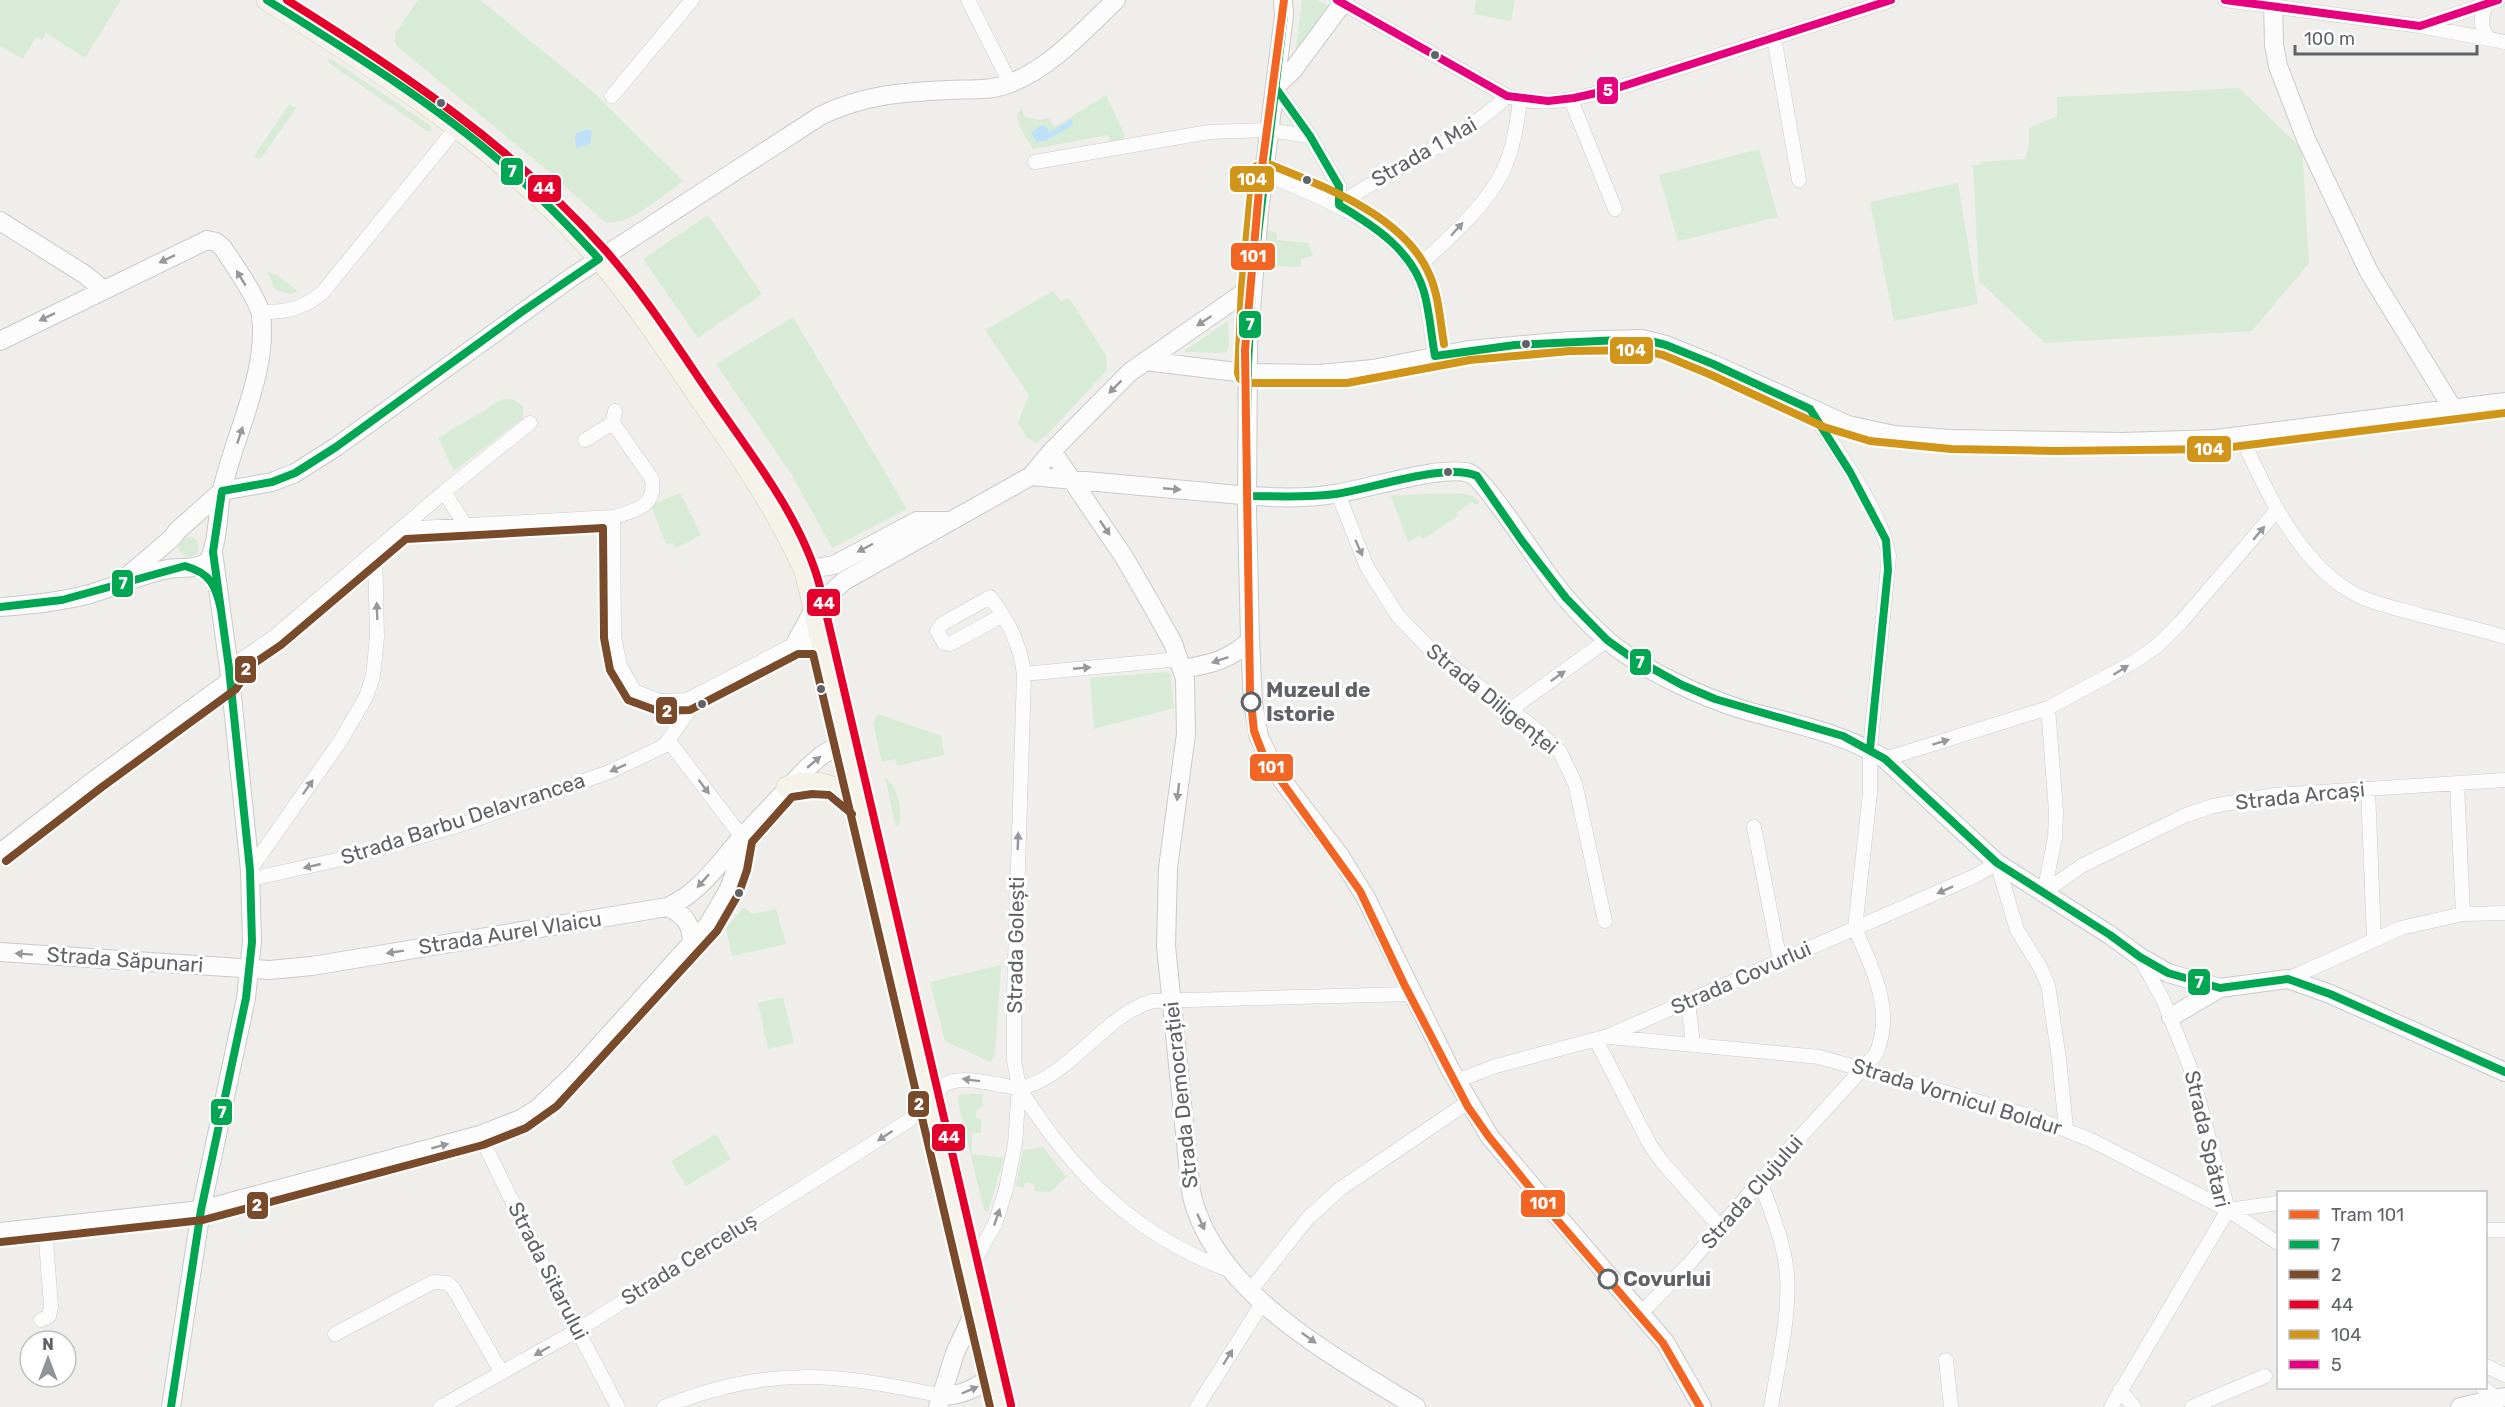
<svg xmlns="http://www.w3.org/2000/svg" width="2505" height="1407" font-family="Rubik,sans-serif">
  <style>
    .green { fill: #d8ebd6 }
    .water { fill: #bfe0f9 }
    .lines { fill: none; stroke-linecap: round; stroke-linejoin: round }
    .street-casing { stroke: #cbcccc; stroke-width: 15 }
    .secondary-casing { stroke: #cacacb; stroke-width: 20 }
    .primary-casing { stroke: #d7ceb8; stroke-width: 22 }
    .street { stroke: #fdfcfc; stroke-width: 14 }
    .secondary { stroke: #fdfcfc; stroke-width: 18 }
    .primary { stroke: #f4f2e9; stroke-width: 21 }
    .bus-1-casing { stroke: #fff; stroke-width: 12 }
    .bus-2-casing { stroke: #fff; stroke-width: 12 }
    .bus-3-casing { stroke: #fff; stroke-width: 12 }
    .bus-4-casing { stroke: #fff; stroke-width: 12 }
    .bus-5-casing { stroke: #fff; stroke-width: 12 }
    .bus-1 { stroke: #00a651; stroke-width: 8 }
    .bus-2 { stroke: #7a4b2a; stroke-width: 8 }
    .bus-3 { stroke: #e4002b; stroke-width: 8 }
    .bus-4 { stroke: #d1951a; stroke-width: 8 }
    .bus-5 { stroke: #e5007d; stroke-width: 8 }
    .tram-1-casing { stroke: #fff; stroke-width: 12 }
    .tram-1 { stroke: #f26522; stroke-width: 8 }
    .oneway { fill: #96999c }
    .bus-dot { fill: #5f6368; stroke: #fff; stroke-width: 2 }
    .stop-dot { fill: #fff; stroke: #5f6368; stroke-width: 3 }
    .labels { text-anchor: middle; stroke-width: 6; stroke-linejoin: round; paint-order: stroke }
    .street-label { font-size: 21px; fill: #5f6368; stroke: #fff }
    .stop-label { font-size: 21px; font-weight: bold; fill: #5f6368; stroke: #fff; text-anchor: start }
    .line-badge { stroke: #fff; stroke-width: 2 }
    .badge-label { font-size: 16px; text-anchor: middle; font-weight: bold; fill: #fff }
  </style>
  <rect width="100%" height="100%" fill="#efeeea"/>
  <!-- green -->
  <path class="green" d="M0 0H121L85 58 46 33 42 40 36 37 23 59 0 46Z
    M418 0H480L591 90 683 181C664 194 627 228 605 222L542 166 398 47 395 42V34Z
    M1302 0H1317L1330 7 1298 50 1296 47Z
    M1476 0H1515L1511 21 1474 14Z
    M328 59 333 60 431 126V131H427L329 63Z
    M2239 88 2302 149 2309 263 2252 331 2045 343 1979 281 1973 165H1981V162L2025 159 2029 144V128L2057 116V97Z
    M1106 95 1125 136 1123 140 1111 141 1108 135 1033 149C1027 138 1010 119 1021 109L1025 117 1040 120 1048 118 1055 127Z
    M289 104 296 108 260 160 254 156Z
    M1759 149 1778 217 1678 241 1659 175Z
    M1958 183 1978 304 1894 321 1870 202Z
    M708 215 762 294 698 338 643 259Z
    M1267 230 1277 233V240L1308 243 1313 256 1301 259V267L1261 265Z
    M268 272 277 275 298 291 291 294 275 290Z
    M1053 291 1061 301 1069 298 1106 355 1107 370 1047 435 1036 443 1027 438 1018 423 1029 395 985 330Z
    M793 317 907 509 832 548 792 475 716 364Z
    M1228 321 1229 347 1226 353 1186 352 1185 350Z
    M503 399H512L523 406V418L454 471 438 438Z
    M680 493 701 535 676 548 673 543 666 544 651 505Z
    M1440 493C1454 494 1471 491 1480 502L1475 505 1472 502 1456 513 1458 516 1423 539 1420 535 1408 542 1391 496Z
    M179 547a10 10 0 1 1 20 0a10 10 0 1 1-20 0Z
    M1166 672 1170 674 1174 708 1094 729 1090 678Z
    M878 714 941 736 944 755 897 766 895 759 882 762 873 723Z
    M885 778C899 788 901 807 900 822L896 827Z
    M744 907 751 914 776 909 786 944 732 956 726 928Z
    M1001 965 995 1056 990 1062 945 1041 930 982Z
    M783 997 794 1043 768 1049 758 1003Z
    M962 1094H983L982 1108 977 1109 976 1118 981 1119V1133H975L972 1135V1154L1004 1158 988 1211 984 1210 958 1102V1096Z
    M716 1134 731 1159 686 1186 671 1161Z
    M1043 1147 1066 1177 1050 1192 1034 1191 1035 1184 1025 1182 1023 1188 1016 1186 1023 1150Z"/>
  <!-- water -->
  <path class="water" d="M1072 119 1073 125 1045 141 1037 142 1031 133 1040 126H1046L1050 132Z
    M589 129 592 132 590 144 576 148 575 136 577 133Z"/>
  <g class="lines">
    <defs>
      <path id="street" d="M968 0 1010 83
        M1337 0 1507 96C1544 108 1578 98 1614 89L1891 0
        M2225 0 2420 26 2505 42
        M2486 5C2481 17 2479 28 2489 38
        M2423 25 2498 0
        M1774 37 1799 180
        M1275 87 1310 136 1339 186V205
        M612 96 692 0
        M1571 100 1615 209
        M1035 162 1209 132 1268 130 1310 136
        M1263 173C1312 194 1389 221 1416 271 1429 295 1430 329 1435 356
        M1339 205C1392 166 1462 141 1507 96
        M1415 270C1444 242 1484 209 1502 173 1513 151 1517 124 1520 100
        M261 312C284 313 305 308 323 292L457 127
        M1810 409C1836 450 1881 509 1889 556L1870 749V793L1855 928
        M2241 436C2266 492 2301 568 2359 596 2378 605 2400 609 2420 615 2449 622 2477 629 2505 637
        M585 440 613 423
        M444 492 466 526
        M1338 494 1367 567 1398 616 1433 652 1532 726 1560 752 1575 783 1605 921
        M613 517 614 637 620 666 634 691 660 701 687 700 795 644H821
        M402 529 613 517C634 511 657 507 652 479L613 423 615 411
        M229 668 274 637 444 492 530 423
        M1024 674 1180 659
        M1510 710 1607 640
        M668 740 742 837
        M1885 759 2048 708 2137 660 2158 645 2182 621 2277 510
        M2457 784 2463 914
        M2368 789 2374 939
        M1754 827 1780 961
        M250 870 341 740 366 697 373 676 377 637 375 551
        M251 879 346 858 463 824 609 772 664 746 700 695
        M2044 892 2083 865 2186 815 2213 806 2275 795 2505 780
        M2044 892 2055 838 2056 811 2048 708
        M2288 979 2401 928 2463 914 2505 913
        M1688 1002 1693 1044
        M1610 1037 1819 1057 2033 1117 2091 1140 2228 1210 2278 1243
        M1596 1040 1650 1145 1663 1163 1721 1228
        M1456 1081 1496 1066 1608 1036 1975 876 1997 863 2017 930 2040 967 2048 985 2059 1059 2066 1128
        M1019 1088C1074 1175 1136 1237 1234 1272
        M480 1135 540 1259 618 1407
        M1760 1181C1771 1211 1784 1242 1787 1274 1790 1318 1778 1364 1771 1407
        M2228 1210 2278 1203
        M2486 1230H2505
        M970 1269 995 1224 1006 1189 1015 1144 1019 1088 1014 1060V995L1024 674C1020 643 1008 621 990 597L942 624 937 631 944 643 950 644 1003 615
        M1250 1291 1308 1218 1340 1189 1468 1102
        M1640 1314 1688 1265 1760 1181 1876 1054C1895 1010 1872 968 1855 928
        M41 1320 49 1316 51 1307 45 1227
        M335 1334 433 1282 447 1283 453 1288 502 1373
        M1946 1360 1951 1407
        M2486 1366 2505 1375
        M2483 1388 2498 1399
        M2120 1390 2134 1407
        M440 1407 578 1330 911 1119C947 1077 947 1075 1001 1085 1010 1087 1018 1089 1028 1086 1076 1069 1103 1017 1152 1001L1411 994
        M664 1407C766 1365 837 1373 942 1396
        M1197 1407 1263 1302
        M2111 1407 2228 1210 2190 1067 2164 1002 2140 957
        M2192 1407 2265 1376"/>
      <path id="secondary" d="M1283 0 1284 15 1259 212 1248 345 1247 511 1250 640 1253 703 1259 737 1271 762 1282 780 1340 856 1366 898 1450 1069 1490 1137 1665 1342 1702 1407
        M2273 0 2274 45 2278 66 2306 139 2369 272 2453 409
        M1275 87 1293 70 1345 0
        M0 221 84 274 104 290
        M0 341 207 240 216 242 223 248C232 262 259 300 261 315 269 375 230 443 220 500 218 515 217 552 207 562 197 570 180 567 168 569 141 575 116 586 90 594 60 602 30 605 0 607
        M1145 361 1245 373 1319 374 1373 369 1469 350 1569 341 1642 339 1666 345 1713 364 1848 425 1894 435 1951 439 2122 442 2216 439 2505 402
        M1052 451 1124 557 1150 602 1173 643 1185 679 1186 734 1168 868 1166 946 1191 1192C1213 1293 1335 1357 1416 1407
        M1031 476C1086 481 1141 486 1196 491 1243 495 1293 502 1340 493 1370 488 1442 465 1469 473 1484 477 1539 564 1554 583 1569 603 1588 623 1607 640 1641 669 1701 697 1744 710 1793 724 1841 732 1885 759L1997 863 2110 935 2140 957 2168 973 2220 988 2288 979 2330 994 2505 1072
        M222 491 272 482 295 473 336 447 572 277 820 116C862 95 903 92 949 90 968 89 990 91 1008 84 1050 69 1084 30 1116 0
        M804 570 834 565 917 521H948
        M124 579 172 538 177 531 222 491
        M795 644 814 609 844 581 1031 476 1052 451 1130 372 1252 287
        M1183 669C1210 664 1231 660 1250 640
        M0 853 96 779 230 681
        M667 907C685 914 692 925 692 944
        M0 952 270 970 312 966 667 907C699 894 719 863 742 837
        M2171 1017 2220 988
        M0 1232 201 1210 480 1135 521 1119 537 1109 574 1074 708 925 729 889 737 867 742 837 807 768 822 755 844 742
        M942 1396C964 1395 977 1388 994 1374
        M171 1407 201 1210 246 998 252 942 250 870 229 668 213 552
        M938 1407 955 1353 978 1304
        M2460 1407 2505 1397"/>
      <path id="primary" d="M267 0C386 74 507 152 599 259 639 306 673 359 708 410 736 450 763 489 786 533 792 545 799 557 804 569 808 582 811 596 814 609L1001 1407
        M787 787C819 778 835 784 859 806"/>
    </defs>
    <!-- street casing -->
    <use href="#street" class="street-casing"/>
    <!-- secondary casing -->
    <use href="#secondary" class="secondary-casing"/>
    <!-- primary casing -->
    <use href="#primary" class="primary-casing"/>
    <!-- street -->
    <use href="#street" class="street"/>
    <!-- secondary -->
    <use href="#secondary" class="secondary"/>
    <!-- primary -->
    <use href="#primary" class="primary"/>
    <defs>
      <path id="bus-1" d="M1283 0 1284 15 1252 286 1248 365V496C1277 496 1307 498 1336 494 1372 489 1445 462 1477 476L1522 541 1566 598 1607 640 1628 655 1682 685 1715 699 1843 736 1885 759 1997 863 2110 935 2140 957 2168 973 2220 988 2288 979 2330 994 2505 1072
        M1275 87 1310 136 1339 186V205C1374 226 1412 250 1424 292 1430 313 1431 335 1435 356L1515 345 1642 339 1666 345 1713 364 1810 409 1850 472 1886 540 1888 570 1870 749
        M0 607 62 600 185 566C210 573 216 585 221 610
        M171 1407 201 1210 246 998 252 942 250 870 229 668 213 552 222 491 272 482 295 473 336 447 523 311 599 259C568 225 536 192 501 162 429 100 347 50 267 0"/>
      <path id="bus-2" d="M6 861 102 787 236 689 240 683V673L281 645 406 539 603 528 604 638 610 670 628 700 658 711 690 710 798 654H813L990 1407
        M1 1242 203 1220 483 1145 526 1128 557 1106 717 931 739 893 747 870 752 842 792 797 812 794 829 795 852 814"/>
      <path id="bus-3" d="M287 0C402 72 516 149 606 251 649 300 683 356 720 409 757 462 804 524 820 587L1011 1405"/>
      <path id="bus-4" d="M1444 344C1440 321 1439 297 1430 276 1405 215 1322 186 1266 163L1256 166 1253 172 1242 286 1238 373 1240 379 1246 383H1347L1470 360 1570 351 1641 350 1663 355 1709 374 1824 427 1870 441 1951 449 2055 451 2216 449 2505 413"/>
      <path id="bus-5" d="M1337 0 1507 96 1548 101 1574 98 1614 89 1891 0
        M2225 0 2420 26 2498 0"/>
    </defs>
    <!-- bus-1 casing -->
    <use href="#bus-1" class="bus-1-casing"/>
    <!-- bus-2 casing -->
    <use href="#bus-2" class="bus-2-casing"/>
    <!-- bus-3 casing -->
    <use href="#bus-3" class="bus-3-casing"/>
    <!-- bus-4 casing -->
    <use href="#bus-4" class="bus-4-casing"/>
    <!-- bus-5 casing -->
    <use href="#bus-5" class="bus-5-casing"/>
    <!-- bus-1 -->
    <use href="#bus-1" class="bus-1"/>
    <!-- bus-2 -->
    <use href="#bus-2" class="bus-2"/>
    <!-- bus-3 -->
    <use href="#bus-3" class="bus-3"/>
    <!-- bus-4 -->
    <use href="#bus-4" class="bus-4"/>
    <!-- bus-5 -->
    <use href="#bus-5" class="bus-5"/>
    <defs>
      <path id="tram-1" d="M1284 0 1259 190 1245 350 1250 692 1254 731 1264 757 1360 891 1404 984 1468 1107 1489 1137 1540 1200 1663 1343 1700 1407"/>
    </defs>
    <!-- tram-1 casing -->
    <use href="#tram-1" class="tram-1-casing"/>
    <!-- tram-1 -->
    <use href="#tram-1" class="tram-1"/>
  </g>
  <!-- one-way arrows -->
  <defs><path id="oneway-solid" d="M-6-.8H1V-3.2L6.5 0L1 3.2V.8H-6Z" transform="scale(1.5)"/></defs>
  <g class="oneway">
    <use href="#oneway-solid" transform="translate(1457 229) rotate(-48)"/>
    <use href="#oneway-solid" transform="translate(167 259) rotate(154)"/>
    <use href="#oneway-solid" transform="translate(241 278) rotate(-121)"/>
    <use href="#oneway-solid" transform="translate(47 317) rotate(154)"/>
    <use href="#oneway-solid" transform="translate(1204 321) rotate(146)"/>
    <use href="#oneway-solid" transform="translate(1115 387) rotate(135)"/>
    <use href="#oneway-solid" transform="translate(240 435) rotate(-72)"/>
    <use href="#oneway-solid" transform="translate(1172 489) rotate(5)"/>
    <use href="#oneway-solid" transform="translate(1105 528) rotate(56)"/>
    <use href="#oneway-solid" transform="translate(2259 533) rotate(-50)"/>
    <use href="#oneway-solid" transform="translate(865 548) rotate(152)"/>
    <use href="#oneway-solid" transform="translate(1359 548) rotate(66)"/>
    <use href="#oneway-solid" transform="translate(377 611) rotate(-92)"/>
    <use href="#oneway-solid" transform="translate(1220 660) rotate(161)"/>
    <use href="#oneway-solid" transform="translate(1082 668) rotate(-5)"/>
    <use href="#oneway-solid" transform="translate(2121 670) rotate(-32)"/>
    <use href="#oneway-solid" transform="translate(1558 676) rotate(-35)"/>
    <use href="#oneway-solid" transform="translate(1941 742) rotate(-17)"/>
    <use href="#oneway-solid" transform="translate(814 762) rotate(-40)"/>
    <use href="#oneway-solid" transform="translate(618 768) rotate(156)"/>
    <use href="#oneway-solid" transform="translate(308 787) rotate(-55)"/>
    <use href="#oneway-solid" transform="translate(704 787) rotate(53)"/>
    <use href="#oneway-solid" transform="translate(1178 792) rotate(97)"/>
    <use href="#oneway-solid" transform="translate(1018 841) rotate(-88)"/>
    <use href="#oneway-solid" transform="translate(312 866) rotate(167)"/>
    <use href="#oneway-solid" transform="translate(703 881) rotate(132)"/>
    <use href="#oneway-solid" transform="translate(1945 890) rotate(156)"/>
    <use href="#oneway-solid" transform="translate(395 952) rotate(171)"/>
    <use href="#oneway-solid" transform="translate(24 954) rotate(-176)"/>
    <use href="#oneway-solid" transform="translate(971 1080) rotate(-173)"/>
    <use href="#oneway-solid" transform="translate(885 1136) rotate(147)"/>
    <use href="#oneway-solid" transform="translate(440 1146) rotate(-15)"/>
    <use href="#oneway-solid" transform="translate(997 1217) rotate(-71)"/>
    <use href="#oneway-solid" transform="translate(1201 1222) rotate(65)"/>
    <use href="#oneway-solid" transform="translate(1309 1338) rotate(36)"/>
    <use href="#oneway-solid" transform="translate(542 1351) rotate(150)"/>
    <use href="#oneway-solid" transform="translate(1228 1357) rotate(-58)"/>
    <use href="#oneway-solid" transform="translate(970 1390) rotate(-23)"/>
  </g>
  <!-- markers -->
  <g class="bus-dot">
    <circle cx="1435" cy="55" r="5"/>
    <circle cx="441" cy="103" r="5"/>
    <circle cx="1307" cy="180" r="5"/>
    <circle cx="1526" cy="344" r="5"/>
    <circle cx="1448" cy="472" r="5"/>
    <circle cx="821" cy="689" r="5"/>
    <circle cx="702" cy="704" r="5"/>
    <circle cx="739" cy="893" r="5"/>
  </g>
  <g class="stop-dot">
    <circle cx="1251" cy="702" r="9"/>
    <circle cx="1608" cy="1279" r="9"/>
  </g>
  <g class="labels">
    <!-- street labels -->
    <g class="street-label">
      <text transform="translate(1424 152) rotate(-30)" y="7">Strada 1 Mai</text>
      <text transform="translate(1492 699) rotate(39)" y="7">Strada Diligenței</text>
      <text transform="translate(2300 796) rotate(-6)" y="7">Strada Arcași</text>
      <text transform="translate(463 819) rotate(-18)" y="7">Strada Barbu Delavrancea</text>
      <text transform="translate(510 933) rotate(-9)" y="7">Strada Aurel Vlaicu</text>
      <text transform="translate(1016 945) rotate(-89)" y="7">Strada Golești</text>
      <text transform="translate(125 960) rotate(4)" y="7">Strada Săpunari</text>
      <text transform="translate(1741 978) rotate(-24)" y="7">Strada Covurlui</text>
      <text transform="translate(1181 1095) rotate(-96)" y="7">Strada Democrației</text>
      <text transform="translate(1957 1097) rotate(17)" y="7">Strada Vornicul Boldur</text>
      <text transform="translate(2207 1139) rotate(77)" y="7">Strada Spătari</text>
      <text transform="translate(1752 1192) rotate(-49)" y="7">Strada Clujului</text>
      <text transform="translate(689 1259) rotate(-32)" y="7">Strada Cerceluș</text>
      <text transform="translate(548 1271) rotate(63)" y="7">Strada Sitarului</text>
    </g>
    <!-- stop labels -->
    <g class="stop-label">
      <text x="1266" y="697">Muzeul de<tspan x="1266" dy="24">Istorie</tspan></text>
      <text x="1623" y="1286">Covurlui</text>
    </g>
  </g>
  <g class="line-badge">
    <rect x="1596" y="76" width="23" height="29" rx="6" fill="#e5007d"/>
    <rect x="500" y="157" width="24" height="29" rx="6" fill="#00a651"/>
    <rect x="1229" y="165" width="46" height="28" rx="6" fill="#d1951a"/>
    <rect x="527" y="174" width="35" height="29" rx="6" fill="#e4002b"/>
    <rect x="1230" y="242" width="46" height="29" rx="6" fill="#f26522"/>
    <rect x="1238" y="310" width="24" height="29" rx="6" fill="#00a651"/>
    <rect x="1609" y="336" width="45" height="29" rx="6" fill="#d1951a"/>
    <rect x="2186" y="435" width="46" height="28" rx="6" fill="#d1951a"/>
    <rect x="111" y="569" width="23" height="29" rx="6" fill="#00a651"/>
    <rect x="806" y="588" width="35" height="29" rx="6" fill="#e4002b"/>
    <rect x="1629" y="648" width="23" height="28" rx="6" fill="#00a651"/>
    <rect x="234" y="655" width="23" height="29" rx="6" fill="#7a4b2a"/>
    <rect x="655" y="696" width="23" height="29" rx="6" fill="#7a4b2a"/>
    <rect x="1249" y="753" width="45" height="29" rx="6" fill="#f26522"/>
    <rect x="2187" y="968" width="24" height="28" rx="6" fill="#00a651"/>
    <rect x="907" y="1090" width="23" height="28" rx="6" fill="#7a4b2a"/>
    <rect x="210" y="1098" width="23" height="28" rx="6" fill="#00a651"/>
    <rect x="931" y="1123" width="35" height="29" rx="6" fill="#e4002b"/>
    <rect x="1520" y="1189" width="46" height="29" rx="6" fill="#f26522"/>
    <rect x="246" y="1191" width="23" height="29" rx="6" fill="#7a4b2a"/>
  </g>
  <g class="badge-label">
    <text x="1608" y="96">5</text>
    <text x="512" y="177">7</text>
    <text x="1252" y="185">104</text>
    <text x="544" y="194">44</text>
    <text x="1253" y="262">101</text>
    <text x="1250" y="330">7</text>
    <text x="1631" y="356">104</text>
    <text x="2209" y="455">104</text>
    <text x="123" y="589">7</text>
    <text x="824" y="609">44</text>
    <text x="1640" y="668">7</text>
    <text x="246" y="675">2</text>
    <text x="667" y="717">2</text>
    <text x="1271" y="773">101</text>
    <text x="2199" y="988">7</text>
    <text x="919" y="1110">2</text>
    <text x="222" y="1118">7</text>
    <text x="949" y="1143">44</text>
    <text x="1543" y="1209">101</text>
    <text x="257" y="1211">2</text>
  </g>
  <!-- legend -->
  <rect x="2277" y="1191" width="210" height="198" fill="#ffffff" stroke="#bfc1c3" stroke-width="1.5"/>
  <rect x="2289" y="1210" width="30" height="9" fill="#f26522" stroke="#bfc1c3" stroke-width="1.5"/>
  <text x="2331" y="1221" font-size="18" fill="#5f6368">Tram 101</text>
  <rect x="2289" y="1240" width="30" height="9" fill="#00a651" stroke="#bfc1c3" stroke-width="1.5"/>
  <text x="2331" y="1251" font-size="18" fill="#5f6368">7</text>
  <rect x="2289" y="1270" width="30" height="9" fill="#7a4b2a" stroke="#bfc1c3" stroke-width="1.5"/>
  <text x="2331" y="1281" font-size="18" fill="#5f6368">2</text>
  <rect x="2289" y="1300" width="30" height="9" fill="#e4002b" stroke="#bfc1c3" stroke-width="1.5"/>
  <text x="2331" y="1311" font-size="18" fill="#5f6368">44</text>
  <rect x="2289" y="1330" width="30" height="9" fill="#d1951a" stroke="#bfc1c3" stroke-width="1.5"/>
  <text x="2331" y="1341" font-size="18" fill="#5f6368">104</text>
  <rect x="2289" y="1360" width="30" height="9" fill="#e5007d" stroke="#bfc1c3" stroke-width="1.5"/>
  <text x="2331" y="1371" font-size="18" fill="#5f6368">5</text>
  <!-- north arrow -->
  <g transform="translate(48 1359)"><circle r="28" fill="#ffffff" stroke="#bfc1c3" stroke-width="1.5"/>
  <path d="M0-4.5L10 22L0 15L-10 22Z" fill="#919496"/>
  <text y="-9" font-size="16" font-weight="bold" text-anchor="middle" fill="#5f6368">N</text>
  </g>
  <!-- scale -->
  <path d="M2295 45v9h182v-9" fill="none" stroke="#5f6368" stroke-width="3"/>
  <text x="2304" y="45" font-size="18" fill="#5f6368" stroke="#ffffff" stroke-width="4.5" paint-order="stroke">100 m</text>
</svg>
